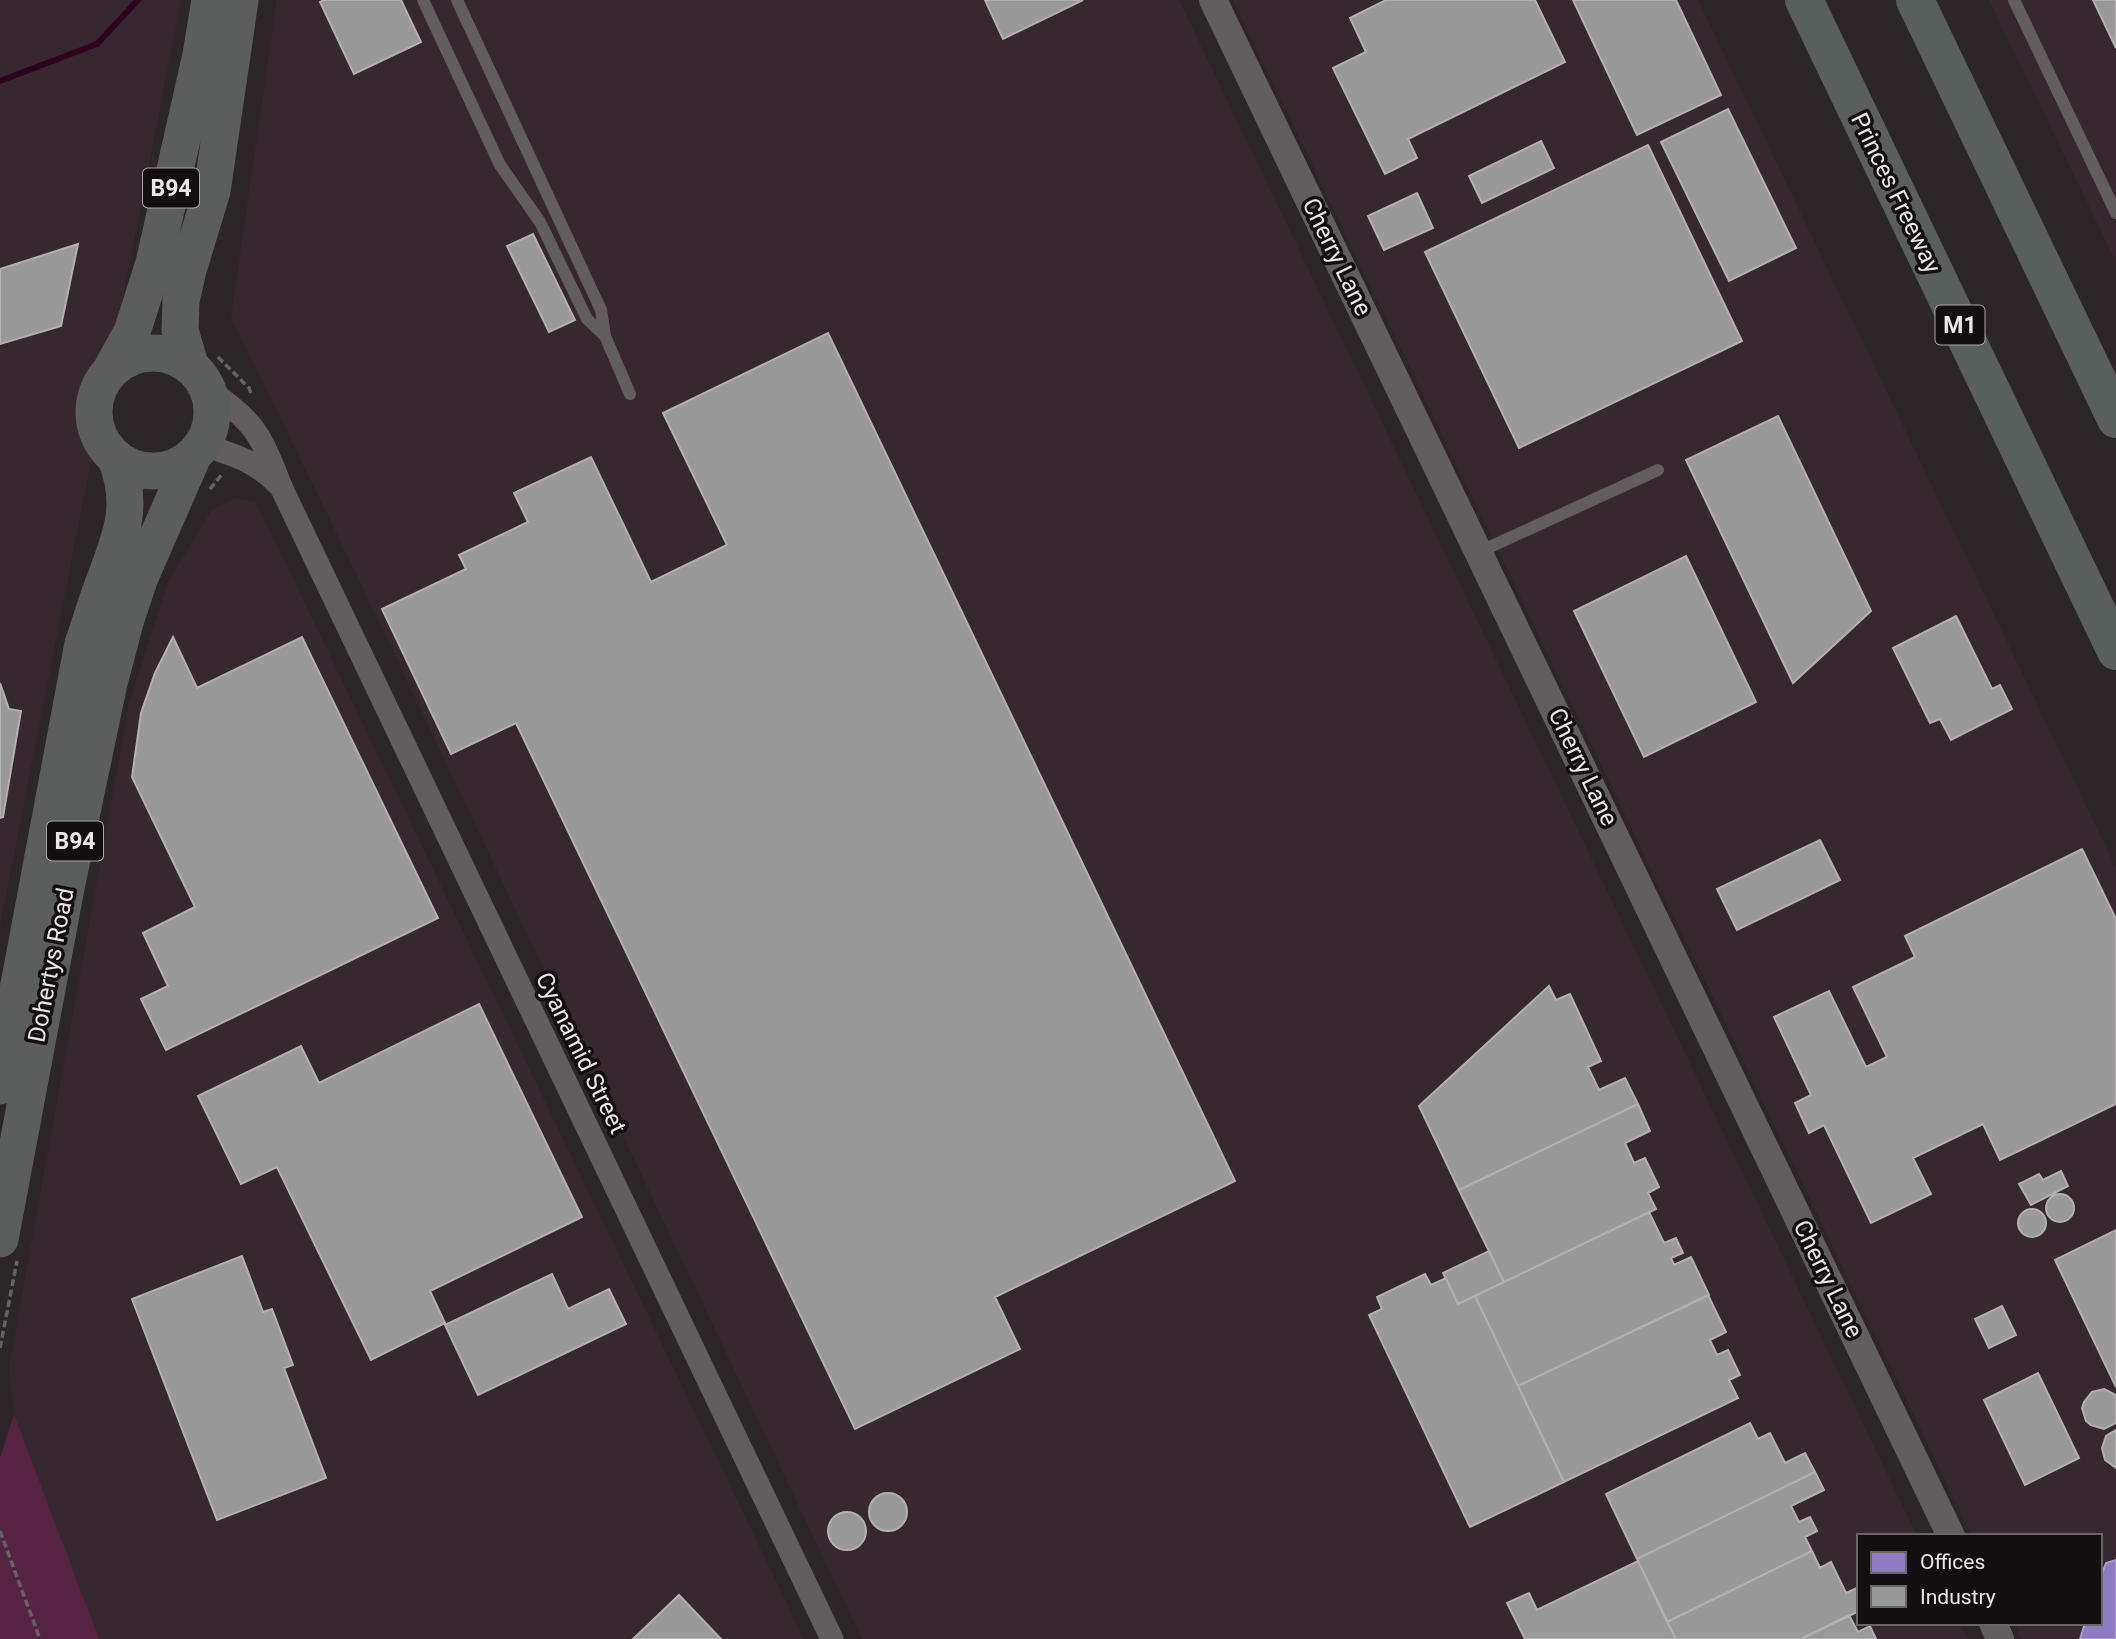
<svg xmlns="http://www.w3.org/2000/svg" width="2116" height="1639" font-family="Roboto,sans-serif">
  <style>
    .built { fill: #372830 }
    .green { fill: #572342 }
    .offices { fill: #8e7cc3; stroke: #aa9cce; stroke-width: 2 }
    .industry { fill: #999; stroke: #b2b0b1; stroke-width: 2 }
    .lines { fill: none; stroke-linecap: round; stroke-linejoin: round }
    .stream { stroke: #2e031e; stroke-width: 6 }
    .path { stroke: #666264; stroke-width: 3.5; stroke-dasharray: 7 3.5; stroke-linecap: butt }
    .service { stroke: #625d5f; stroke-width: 12 }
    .minor { stroke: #625d5f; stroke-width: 23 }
    .tertiary { stroke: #625d5f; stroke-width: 28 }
    .primary { stroke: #5c5e5e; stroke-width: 37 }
    .motorway { stroke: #595f5c; stroke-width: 38 }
    .labels { text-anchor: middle; stroke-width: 7; stroke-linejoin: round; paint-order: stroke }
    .shield { fill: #130f11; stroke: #aca5a8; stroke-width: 2 }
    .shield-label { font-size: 23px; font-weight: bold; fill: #ede5e9 }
    .street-label { font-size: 24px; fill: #ede5e9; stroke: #130f11 }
  </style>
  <rect width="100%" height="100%" fill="#2c2629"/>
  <!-- built -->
  <path class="built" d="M0 0H181L0 926Z
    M277 0H1179L1917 1536H1859V1623H1960L1967 1639H862L353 567 231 317Z
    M1233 0H1698L2116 868V1639H2021L2014 1623H2100V1536H1972Z
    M1989 0H2116V262Z
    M235 498 256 502 804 1639H99L14 1414 9 1368 129 704 168 582 211 511Z"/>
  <!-- green -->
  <path class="green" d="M14 1414 99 1639H0V1458Z"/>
  <!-- offices -->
  <path class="offices" d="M2116 1560V1639H2080L2085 1623H2100V1579L2106 1563Z"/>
  <!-- industry -->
  <path class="industry" d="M324 0H401L421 42 354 74 320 2Z
    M985 0H1083L1003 39Z
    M1386 0H1535L1565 62 1408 139 1417 158 1385 174 1333 68 1366 52 1350 18Z
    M1573 0H1676L1721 95 1637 135Z
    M2093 0H2116V48Z
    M1728 109 1796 248 1729 281 1661 142Z
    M1541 141 1554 168 1482 203 1469 176Z
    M1648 145 1742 341 1519 448 1425 252Z
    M1417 193 1433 228 1384 250 1368 216Z
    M533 234 575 320 549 332 507 246Z
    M78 244 61 326 0 344V269Z
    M828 333 1235 1181 995 1297 1020 1349 855 1429 516 723 451 754 382 609 466 569 459 555 528 522 514 493 591 457 651 582 727 545 663 413Z
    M1778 416 1871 611 1793 683 1686 460Z
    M1686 556 1756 702 1644 757 1574 611Z
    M1956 616 1992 689 2000 685 2012 709 1951 740 1940 719 1930 723 1893 648Z
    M173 637 197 688 302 637 438 918 166 1050 141 999 168 986 143 933 195 907 132 777 141 713 155 673Z
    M0 683 9 709 21 711 3 817 0 818Z
    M1820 840 1840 880 1737 930 1717 889Z
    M2082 849 2116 919V1104L2000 1160 1983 1124 1913 1158 1931 1194 1871 1223 1824 1125 1809 1133 1795 1103 1811 1095 1774 1017 1829 991 1866 1067 1887 1057 1853 987 1915 957 1905 936Z
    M1549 986 1556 1000 1570 994 1601 1061 1588 1067 1599 1090 1625 1078 1638 1104 1459 1190 1419 1106Z
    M479 1004 582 1217 430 1291 445 1323 371 1360 277 1167 241 1184 198 1096 301 1046 319 1083Z
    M1638 1104 1650 1131 1625 1143 1634 1163 1645 1158 1659 1187 1648 1193 1656 1209 1504 1282 1459 1190Z
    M2061 1171 2068 1186 2031 1205 2019 1184 2039 1174 2043 1180Z
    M2046 1208a14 14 0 1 1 28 0a14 14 0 1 1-28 0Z
    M2018 1223a14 14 0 1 1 28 0a14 14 0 1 1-28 0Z
    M1649 1212 1664 1243 1676 1238 1683 1253 1671 1258 1674 1265 1691 1257 1709 1295 1518 1386 1475 1296Z
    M2116 1230V1387L2055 1260Z
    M1489 1251 1504 1282 1458 1304 1443 1273Z
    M242 1256 263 1312 272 1309 293 1365 284 1368 326 1478 217 1520 132 1299Z
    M552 1274 568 1309 609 1289 626 1324 478 1395 445 1325Z
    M1425 1274 1431 1285 1446 1278 1458 1304 1475 1296 1564 1482 1470 1527 1369 1315 1382 1309 1377 1297Z
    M1708 1295 1726 1332 1710 1340 1717 1355 1728 1350 1740 1375 1729 1380 1738 1398 1564 1482 1518 1386Z
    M2002 1306 2016 1335 1989 1348 1975 1319Z
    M2038 1373 2079 1458 2025 1485 1984 1400Z
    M2104 1389 2116 1395V1423L2104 1429 2091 1425 2086 1421 2082 1408 2084 1402 2092 1392Z
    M1750 1423 1758 1439 1770 1433 1785 1463 1805 1453 1815 1472 1637 1559 1606 1494Z
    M2116 1430V1468L2105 1460 2102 1448 2106 1436Z
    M1815 1472 1824 1490 1791 1506 1799 1522 1810 1517 1817 1531 1805 1537 1812 1551 1667 1622 1637 1559Z
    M869 1512a19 19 0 1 1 38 0a19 19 0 1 1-38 0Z
    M828 1531a19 19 0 1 1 38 0a19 19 0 1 1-38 0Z
    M1812 1551 1820 1568 1831 1562 1846 1593 1859 1587V1611L1801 1639H1676L1667 1622Z
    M1638 1561 1676 1639H1525L1507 1603 1529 1593 1537 1610Z
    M679 1595 721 1639H633Z
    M1849 1615 1858 1632 1870 1626 1876 1639H1801Z"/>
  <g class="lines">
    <!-- stream -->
    <path class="stream" d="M0 81 97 44 138 0"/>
    <!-- path -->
    <path class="path" d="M218 357 249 388 252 396
      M210 489 223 473
      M0 1348 17 1261
      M0 1531 40 1639"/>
    <!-- service -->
    <path class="service" d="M423 0 500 165 540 222 587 319 605 336
      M457 0 601 310 605 336 630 394
      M2014 0 2116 213
      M1479 552 1658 470"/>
    <!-- minor -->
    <path class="minor" d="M208 390C256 421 262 438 282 489L832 1639
      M203 445C234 455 254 460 278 484"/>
    <!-- tertiary -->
    <path class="tertiary" d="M1213 0 1951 1536
      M1993 1623 2000 1639"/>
    <!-- primary -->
    <path class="primary" d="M94 412a59 59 0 1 1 118 0a59 59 0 1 1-118 0Z
      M190 365 180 330 181 301 188 270 212 191 240 0
      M111 370 132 332 154 263 201 55 210 0
      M0 1086 83 644C89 627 94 610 100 593 117 545 137 510 116 459
      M0 1239 66 888 109 683 125 622 140 577 193 456"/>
    <!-- motorway -->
    <path class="motorway" d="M1804 0 2116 651
      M1915 0 2116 419"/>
  </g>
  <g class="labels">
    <!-- shield labels -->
    <g class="shield">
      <rect x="143" y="168.5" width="56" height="39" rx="5"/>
      <rect x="1935.5" y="305.5" width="49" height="39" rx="5"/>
      <rect x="47" y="821.5" width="56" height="39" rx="5"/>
    </g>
    <g class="shield-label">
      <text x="171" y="196">B94</text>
      <text x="1960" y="333">M1</text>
      <text x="75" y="849">B94</text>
    </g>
    <!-- street labels -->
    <g class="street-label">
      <text transform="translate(1896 193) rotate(64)" y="8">Princes Freeway</text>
      <text transform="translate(1337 257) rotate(64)" y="8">Cherry Lane</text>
      <text transform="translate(1583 767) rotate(64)" y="8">Cherry Lane</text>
      <text transform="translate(51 965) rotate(-79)" y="8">Dohertys Road</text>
      <text transform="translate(581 1053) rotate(64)" y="8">Cyanamid Street</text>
      <text transform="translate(1828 1279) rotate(64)" y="8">Cherry Lane</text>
    </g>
  </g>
  <!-- legend -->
  <rect x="1857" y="1534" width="245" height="91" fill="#130f11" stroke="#6a6567" stroke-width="2"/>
  <rect x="1871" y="1552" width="35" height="21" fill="#8e7cc3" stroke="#6a6567" stroke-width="2"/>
  <text x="1920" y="1569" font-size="21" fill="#ede5e9">Offices</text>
  <rect x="1871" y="1586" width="35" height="21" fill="#999999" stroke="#6a6567" stroke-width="2"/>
  <text x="1920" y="1604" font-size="21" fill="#ede5e9">Industry</text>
</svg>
